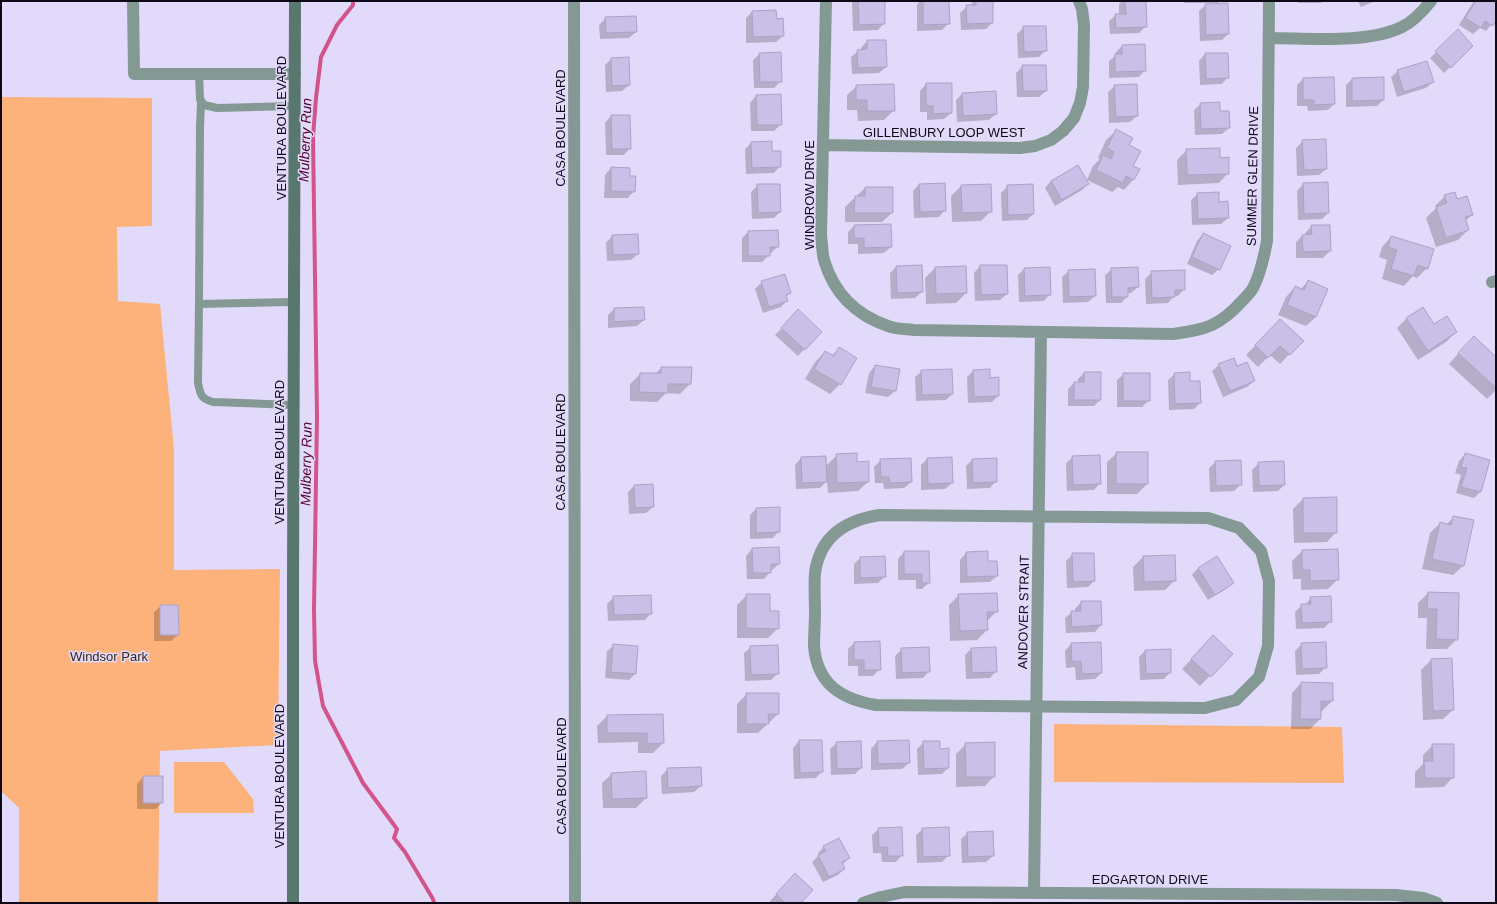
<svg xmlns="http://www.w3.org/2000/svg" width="1497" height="904" font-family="Arial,sans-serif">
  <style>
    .green { fill: #fdb27b }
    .shadow { fill: #0003 }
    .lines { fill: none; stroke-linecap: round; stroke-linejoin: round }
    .stream { stroke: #d3548a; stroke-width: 4 }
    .building { fill: #c9bfe7; stroke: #aba2c8 }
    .lane { stroke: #849993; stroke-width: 8 }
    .street { stroke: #849993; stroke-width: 12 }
    .secondary { stroke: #58776e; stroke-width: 12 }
    .labels { text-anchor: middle; stroke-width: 3; stroke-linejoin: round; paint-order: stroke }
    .street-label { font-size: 13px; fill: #0d0916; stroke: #e2dafb }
    .park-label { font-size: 13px; fill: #392516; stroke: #e2dafb }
    .water-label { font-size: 14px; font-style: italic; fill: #52002b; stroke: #e2dafb }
  </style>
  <rect width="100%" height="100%" fill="#e2dafb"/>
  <!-- green -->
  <path class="green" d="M1 97 152 98V226L117 227 118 301 160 304 174 449V570L280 569 278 745 160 751 158 903H19V808L1 791Z
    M1054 724 1342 727 1344 783 1054 782Z
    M174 762H224L253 799 254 813H174Z"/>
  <!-- shadow -->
  <path class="shadow" d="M854 1H884V23L878 30 853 31 852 3Z
    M920 1H948L949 23 942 30 917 31V5Z
    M973 1H992V23L986 29 961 30 960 13 967 6H970Z
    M1122 1H1145L1146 26 1139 33 1110 34 1109 21 1116 15H1119V4Z
    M1184 1H1220L1217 4 1228 34 1222 40 1200 41 1199 11 1206 5 1215 4V3H1184Z
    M1298 1H1322L1321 3H1298Z
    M1358 1H1375L1361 7Z
    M1474 1H1496V19L1486 31 1480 28 1473 34 1459 25Z
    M752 12 776 20 783 36 776 42 746 43V18Z
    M606 18 636 32 629 38 600 39 599 25Z
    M1024 27 1046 50 1039 57 1018 58 1017 34Z
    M1458 31 1472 46 1444 73 1430 58Z
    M867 41 886 67 879 73 852 74 851 57 858 51 861 50V48Z
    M1122 46 1145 70 1139 77 1109 78V61L1116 55V52Z
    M760 54 781 81 774 88H754L753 60Z
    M1205 54 1228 77 1222 84 1200 85 1199 61Z
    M611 59 629 85 622 91 606 92 605 65Z
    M1023 66 1046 91 1039 97H1017L1016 73Z
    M1398 71 1433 82 1426 88 1397 97 1391 77Z
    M1333 78 1334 104 1328 110 1308 111 1307 106H1297V85L1303 79Z
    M1352 79 1383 100 1377 106 1346 107V85Z
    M926 84 951 113 944 119 927 120V112H920V91Z
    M857 86 894 110 884 120 858 121 857 110H847V95Z
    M1115 86 1137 116 1130 122 1109 123 1108 92Z
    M962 94 996 114 989 120 957 122 956 100Z
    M756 96 781 124 774 131H751L750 103Z
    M1201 104 1219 112 1229 128 1222 134 1195 135 1194 110Z
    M611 116 630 148 624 155H606L605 123Z
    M1116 131 1128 146 1132 167 1138 170 1133 180 1124 190 1118 187 1112 192 1087 180 1093 166 1100 159 1098 158 1106 140Z
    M1303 141 1326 169 1319 175 1297 176 1296 148Z
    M751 143 771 152 780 166 774 173 746 174 745 149Z
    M1187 150 1219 159 1228 173 1219 183 1178 185 1177 160Z
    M1078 166 1088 184 1082 190 1055 206 1045 188 1051 181Z
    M611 168 629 177 634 191 628 198H604L605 175Z
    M919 184 945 210 939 217 914 218 913 191Z
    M1303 184 1328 213 1322 219 1298 220 1297 191Z
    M758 185 780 212 774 218 752 219 751 192Z
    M961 186 991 211 981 221 952 222 951 196Z
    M1008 186 1033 214 1027 220 1002 221 1001 193Z
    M865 188 892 213 882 222H845V207Z
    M1198 194 1218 203 1228 218 1221 224 1192 225 1191 200Z
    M1445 196 1472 215 1465 221 1468 230 1458 240 1436 247 1426 218 1436 208 1435 206Z
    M854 226 891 247 884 253 858 254V244H848V232Z
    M1312 226H1329L1330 251 1323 258H1296V242L1302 236H1305V233Z
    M777 231 778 246 771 253H769V255L762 262H742V238L748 232Z
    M1203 234 1219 269 1212 275 1187 264 1197 241Z
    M612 236 638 254 631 260 607 261 606 243Z
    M1391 237 1427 268 1417 278 1413 276 1404 286 1382 279 1387 260 1379 257 1382 247Z
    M980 266 1007 294 1000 300 975 301 974 273Z
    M896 267 922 292 915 298 891 299 890 273Z
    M935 268 966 293 956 303 926 304 925 278Z
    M1024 269 1050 294 1044 301 1019 302 1018 275Z
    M1112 269 1138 287 1131 293H1127V297L1121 303H1106L1105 275Z
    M1069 271 1095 296 1088 302 1063 303 1062 277Z
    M1152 272 1184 289 1178 296H1174L1168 303 1146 304 1145 279Z
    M1308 281 1316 317 1306 326 1278 315 1286 297 1295 287 1301 289Z
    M762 282 790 293 786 297 787 300 781 307 763 313 755 289Z
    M614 309 644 320 637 326 608 328V315Z
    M798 311 820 332 798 356 775 335Z
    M1407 318 1434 325 1456 332 1446 342 1418 360 1397 328Z
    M1270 330 1302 341 1280 364 1270 355 1258 367 1246 355Z
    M1464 347 1496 358V390L1487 399 1449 364Z
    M839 348 840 384 830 394 805 379 815 362 825 352 832 356Z
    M1219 365 1237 367 1254 381 1247 387 1223 397 1212 371Z
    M875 366 895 391 888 397 865 393 869 373Z
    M661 368 690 384 680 394 666 393 657 402 630 401V384L640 374H655Z
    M922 371 952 394 946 400 916 401 915 377Z
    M973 371 989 379 998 396 992 402 968 403 967 377Z
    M1084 373 1100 400 1094 406H1068V389L1074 383H1078V379Z
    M1124 374 1149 400 1142 407H1117V380Z
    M1175 374 1189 382 1200 403 1194 409 1169 410 1168 380Z
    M1117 453 1147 484 1137 494H1107V462Z
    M1465 454 1480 492 1474 498 1456 493 1461 475 1455 473 1459 461Z
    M837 455 856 463 868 482 858 491 828 493 827 481 820 488 796 489 795 465 801 458 826 466Z
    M1073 457 1100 483 1094 490 1067 491 1066 463Z
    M927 459 952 483 945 489 921 490V465Z
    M881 460 911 482 904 488 884 489 883 483H875L874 467Z
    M972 460 996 481 990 488 967 489 966 466Z
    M1216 462 1241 484 1234 491 1210 492 1209 468Z
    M1259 463 1284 485 1278 491 1253 492 1252 470Z
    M634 486 653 507 646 513 629 514 628 492Z
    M1303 499 1336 532 1327 542 1294 543 1293 509Z
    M756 509 779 531 773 538 750 539V515Z
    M1454 517 1463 566 1453 575 1422 569 1430 533 1440 523 1446 525Z
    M752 549 779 564 772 570H770V572L764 579H747L746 556Z
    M1302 551 1338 579 1328 589 1301 590V579H1293L1292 561Z
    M904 552H928L929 583 922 589H916V580H898V559Z
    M966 553 987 562 997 576 990 582 960 583V560Z
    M1073 554 1094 581 1088 587 1067 588 1066 561Z
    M1143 557 1175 580 1165 590 1134 591 1133 567Z
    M860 558 884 577 878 583 854 584V564Z
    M1198 568 1233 583 1226 589 1208 600 1192 575Z
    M1428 593 1457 639 1447 649H1426L1427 618H1418V603Z
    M747 595 769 612 778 628 768 638H737V605Z
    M959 595 997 611 987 621V630L977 640 950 641 949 605Z
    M614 597 651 613 645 620 608 621 607 604Z
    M1311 598 1331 621 1324 628 1296 629 1295 612 1302 605H1305Z
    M1081 602H1100L1101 625 1095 632 1066 633 1065 618 1072 612H1075V609Z
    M161 606 178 635 171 641H154V612Z
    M854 643 880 669 873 676H858V666H848V649Z
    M1071 644 1101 673 1095 679 1076 680 1075 667 1066 668 1065 651Z
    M1302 644 1326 667 1319 674 1296 675 1295 651Z
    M614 645 635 674 629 680 605 678 607 651Z
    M751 647 778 673 771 680 745 681 744 653Z
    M1203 647 1231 654 1200 686 1182 669Z
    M902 649 929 671 923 678 896 679 895 656Z
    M971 649 996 671 990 678 966 679 965 655Z
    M1145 651 1170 672 1164 679 1140 680 1139 657Z
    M1431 660 1453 710 1443 719 1423 720 1421 670Z
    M1301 683 1332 701 1322 711H1320V719L1310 729H1291L1292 693Z
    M747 694 778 714 758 733H737V704Z
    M662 715 663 743 653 753H638V742L598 743 597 726 607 716Z
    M799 741H821L822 771 816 778 794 779 793 748Z
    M877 742 909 763 902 769 871 770V749Z
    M924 742 939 750 948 768 942 774 918 775 917 749Z
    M837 743 861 768 855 774 831 775 830 749Z
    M966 744 994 776 985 786 956 787V754Z
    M1433 745 1453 777 1444 787 1415 788V772L1423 764V755Z
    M668 769 701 786 694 792 662 794 661 776Z
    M612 774 646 798 636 808H603L602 783Z
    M143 777 162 802 156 809H137V784Z
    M879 829 902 855 896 862H882L881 853H873L872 835Z
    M923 829 949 855 942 862 917 863 916 835Z
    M968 833 993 856 986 862 962 863 961 839Z
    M824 847 849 858 842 865 844 869 838 875 823 882 812 862 819 855 818 853Z
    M789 881 800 903H772L770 901Z"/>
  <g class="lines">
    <!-- stream -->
    <path class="stream" d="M353 1V5L337 25 321 57 316 98 313 137 317 417 314 610 315 661 323 706 363 783 397 829 394 838 405 852 433 899 434 903"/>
  </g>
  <!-- building -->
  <path class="building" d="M858 1H885V24L859 25Z
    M923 1H949L950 24 923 25Z
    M976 1H993V23L967 24 966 5H976Z
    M1125 1H1146L1147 27 1116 28 1115 14H1126Z
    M1476 1H1496V21L1493 26 1485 21 1481 28 1465 18Z
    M1228 3 1229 34 1206 35 1205 4Z
    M776 10 777 19 783 18 784 36 753 37 752 11Z
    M636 16 637 32 606 33 605 17Z
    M1023 26H1046L1047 51 1024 52Z
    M1458 29 1473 46 1451 68 1435 51Z
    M867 40H886L887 67 858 68 857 50 867 49Z
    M1145 44 1146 71 1115 72V54H1122V45Z
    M781 52 782 82H760L759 53Z
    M1205 53H1228L1229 78 1206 79Z
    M629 57 630 85 612 86 611 58Z
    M1427 61 1434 82 1404 92 1397 70Z
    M1022 65H1046L1047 91H1023Z
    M1334 77 1335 104 1314 105V100H1303V78Z
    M1384 77V100L1352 101V78Z
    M926 83H952V113L933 114V106H926Z
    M894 84 895 111H867V100H856V85Z
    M1137 84 1138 116 1116 117 1114 85Z
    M996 91 997 114 963 116 962 93Z
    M781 94 782 125H757L756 95Z
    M1220 102V111H1229L1230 128 1201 129 1200 103Z
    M611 115H630L631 149H612Z
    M1116 129 1133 138 1129 145 1141 151 1133 166 1140 169 1134 180 1126 176 1123 183 1096 170 1103 155 1111 159 1114 152 1107 148Z
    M1326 139 1327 169 1304 170 1302 140Z
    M772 141V151H781V167L752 168 751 142Z
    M1220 148V158L1229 157V174L1187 175 1186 149Z
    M1078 165 1089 184 1062 200 1051 181Z
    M611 167 630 168V176H636L635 192 611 191Z
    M1328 182 1329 213 1304 214 1303 183Z
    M945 183 946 211 920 212 919 184Z
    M757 184H780L781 212 758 213Z
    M991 184 992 212 962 213 961 185Z
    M1033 184 1034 214 1008 215 1007 185Z
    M865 187H893V213H854L855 196H865Z
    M1219 192V202L1228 201 1229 218 1198 219 1197 193Z
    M1455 192 1457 199 1467 196 1473 215 1465 217 1469 230 1446 238 1436 207 1447 203 1444 195Z
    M891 224 892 247 864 248V238H854V225Z
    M1311 225H1330L1331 251 1303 252 1302 235 1312 234Z
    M778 230 779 247H770V256H748V231Z
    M1203 233 1231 246 1220 270 1192 257Z
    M638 234 639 254 613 255 612 235Z
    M1391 236 1434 249 1428 269 1418 265 1414 276 1391 269 1397 250 1388 247Z
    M922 265 923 292 897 293 896 266Z
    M980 265H1007L1008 294 981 295Z
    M966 266 967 293 936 294 935 267Z
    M1050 267 1051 295 1025 296 1024 268Z
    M1138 267 1139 287 1128 288V297H1112L1111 268Z
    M1095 269 1096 296 1069 297 1068 270Z
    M1185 270V290H1175V297L1152 298 1151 271Z
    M785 274 791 293 786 295 788 301 769 307 761 281Z
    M1308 280 1328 289 1316 317 1287 305 1295 286 1304 290Z
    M644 307 645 320 614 322V308Z
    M1423 307 1434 324 1447 316 1457 332 1428 351 1406 318Z
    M798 309 822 332 805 350 781 328Z
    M1280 319 1304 341 1290 355 1280 346 1268 358 1255 345Z
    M1474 336 1496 357V388L1458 353Z
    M839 347 857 358 841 385 814 369 825 351 834 356Z
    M1234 358 1237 366 1247 362 1255 381 1230 391 1218 364Z
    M875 365 900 369 896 391 871 387Z
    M661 367H692L691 384H668V393L639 392 640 373H661Z
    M952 369 953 394 922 395 921 370Z
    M990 369V378L999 377V396L974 397 973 370Z
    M1084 372H1101V400H1074V382H1084Z
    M1190 372V381H1200L1201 403 1175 404 1174 373Z
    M1123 373H1150V401H1123Z
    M1116 452H1148V484H1116Z
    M857 453V462L869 461V482L837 483 836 454Z
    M1465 453 1490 460 1481 492 1461 487 1467 468 1461 467Z
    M1100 455 1101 484 1073 485 1072 456Z
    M826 456 827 482 802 483 801 457Z
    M952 457 953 483 928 484 927 458Z
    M911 458 912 482 890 483 889 477H881L880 459Z
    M997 458V482L973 483 972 459Z
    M1241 460 1242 485 1216 486 1215 461Z
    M1284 461 1285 485 1259 486 1258 462Z
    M653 484 654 507 635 508 634 485Z
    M1337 497V533H1303V498Z
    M780 507V532L756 533V508Z
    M1453 516 1474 520 1464 566 1432 559 1440 522 1451 525Z
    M779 547 780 564H771V573H753L752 548Z
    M1338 549 1339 580 1310 581V570H1302V550Z
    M904 551H929L930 583H922V574H904Z
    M988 551V561H997L998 576 967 577 966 552Z
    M1072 553H1094L1095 581 1073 582Z
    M1175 555 1176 581 1144 582 1143 556Z
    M885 556 886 577 860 578V557Z
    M1217 556 1234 583 1215 595 1198 568Z
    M1428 592 1459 593 1458 640 1436 639 1437 609H1427Z
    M997 593 998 612H987L988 630 960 631 958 594Z
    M746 594H770V611H779V629L746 628Z
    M651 595 652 614 614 615 613 596Z
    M1331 596 1332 622 1302 623 1301 604H1311L1310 597Z
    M1081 601H1101L1102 625 1072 627 1071 611H1081Z
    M160 605H178L179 635H160Z
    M1213 635 1233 654 1211 677 1191 659Z
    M880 641 881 670H864V660H854V642Z
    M1101 642 1102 673 1082 674 1081 661 1072 662 1071 643Z
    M1326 642 1327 668 1302 669 1301 643Z
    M613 644 638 646 636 674 611 672Z
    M778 645 779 674 751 675 750 646Z
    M929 647 930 672 902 673 901 648Z
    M996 647 997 672 972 673 971 648Z
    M1171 649V673L1146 674 1145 650Z
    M1452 658 1454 710 1433 711 1431 659Z
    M1301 682 1333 683V701H1321V719H1300Z
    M746 693H779V714H768L769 724H746Z
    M663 714 664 743 647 744V733H607V715Z
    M799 740H822L823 772 800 773Z
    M909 740 910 763 878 764 877 741Z
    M861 741 862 768 837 769 836 742Z
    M923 741H940V749L949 748V768L924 769Z
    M995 742V777H966L965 743Z
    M1432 744H1454V778H1425L1424 761H1433Z
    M701 767 702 786 668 788 667 768Z
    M646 771 647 798 612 799 611 773Z
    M143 776H163V803H143Z
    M902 827 903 856H888L887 847H879L878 828Z
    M949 827 950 856 923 857 922 828Z
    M993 831 994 856 968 857 967 832Z
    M839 838 850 858 842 862 845 869 829 877 818 855 826 851 823 846Z
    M795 873 813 890 801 903H785L776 894Z"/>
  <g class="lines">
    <!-- lane -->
    <path class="lane" d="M199 73 200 99 204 105 217 108 295 106
      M201 103 200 127 199 304 294 302
      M199 304 198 383C201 395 200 398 213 402L293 405"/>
    <!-- street -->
    <path class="street" d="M133 1 134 74H295
      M574 1 575 903
      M826 1 821 235C822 243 822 252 824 260 834 294 856 315 888 326 895 329 905 329 913 330L1173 334C1205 330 1220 326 1243 300 1247 296 1252 291 1254 286 1261 272 1264 257 1267 241L1269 1
      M1269 38C1308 38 1367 44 1402 27 1414 21 1423 11 1431 1
      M823 145 1020 148 1035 146 1051 140 1063 131 1074 118 1080 103 1083 87 1084 25 1082 9 1079 1
      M1492 282 1496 281
      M880 515 1208 518 1239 528 1261 551 1269 581 1268 646 1259 677 1236 700 1205 708 876 705C841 699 817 684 814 646 814 635 815 623 815 612 815 600 814 586 815 573 820 536 846 520 880 515Z
      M1034 893 1041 332
      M863 903 881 897 905 892 1396 895 1423 898 1437 903"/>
    <!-- secondary -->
    <path class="secondary" d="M293 903V585L295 1"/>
  </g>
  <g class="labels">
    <!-- street labels -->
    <g class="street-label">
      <text transform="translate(281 128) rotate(-90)" y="5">VENTURA BOULEVARD</text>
      <text transform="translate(560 128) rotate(-90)" y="5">CASA BOULEVARD</text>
      <text x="944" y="137">GILLENBURY LOOP WEST</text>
      <text transform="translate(1252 176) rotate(-89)" y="5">SUMMER GLEN DRIVE</text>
      <text transform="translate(809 195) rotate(-90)" y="5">WINDROW DRIVE</text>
      <text transform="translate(279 452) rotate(-90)" y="5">VENTURA BOULEVARD</text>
      <text transform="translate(560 452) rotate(-90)" y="5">CASA BOULEVARD</text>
      <text transform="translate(1023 612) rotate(-89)" y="5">ANDOVER STRAIT</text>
      <text transform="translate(279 776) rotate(-90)" y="5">VENTURA BOULEVARD</text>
      <text transform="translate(561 776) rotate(-90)" y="5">CASA BOULEVARD</text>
      <text x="1150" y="884">EDGARTON DRIVE</text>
    </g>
    <!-- park labels -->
    <g class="park-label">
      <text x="109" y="661">Windsor Park</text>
    </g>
    <!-- water labels -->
    <g class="water-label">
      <text transform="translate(305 140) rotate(-88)" y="5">Mulberry Run</text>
      <text transform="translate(306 464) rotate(-89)" y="5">Mulberry Run</text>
    </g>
  </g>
  <!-- border -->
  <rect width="1497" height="904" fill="none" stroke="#0d0916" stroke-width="4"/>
</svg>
